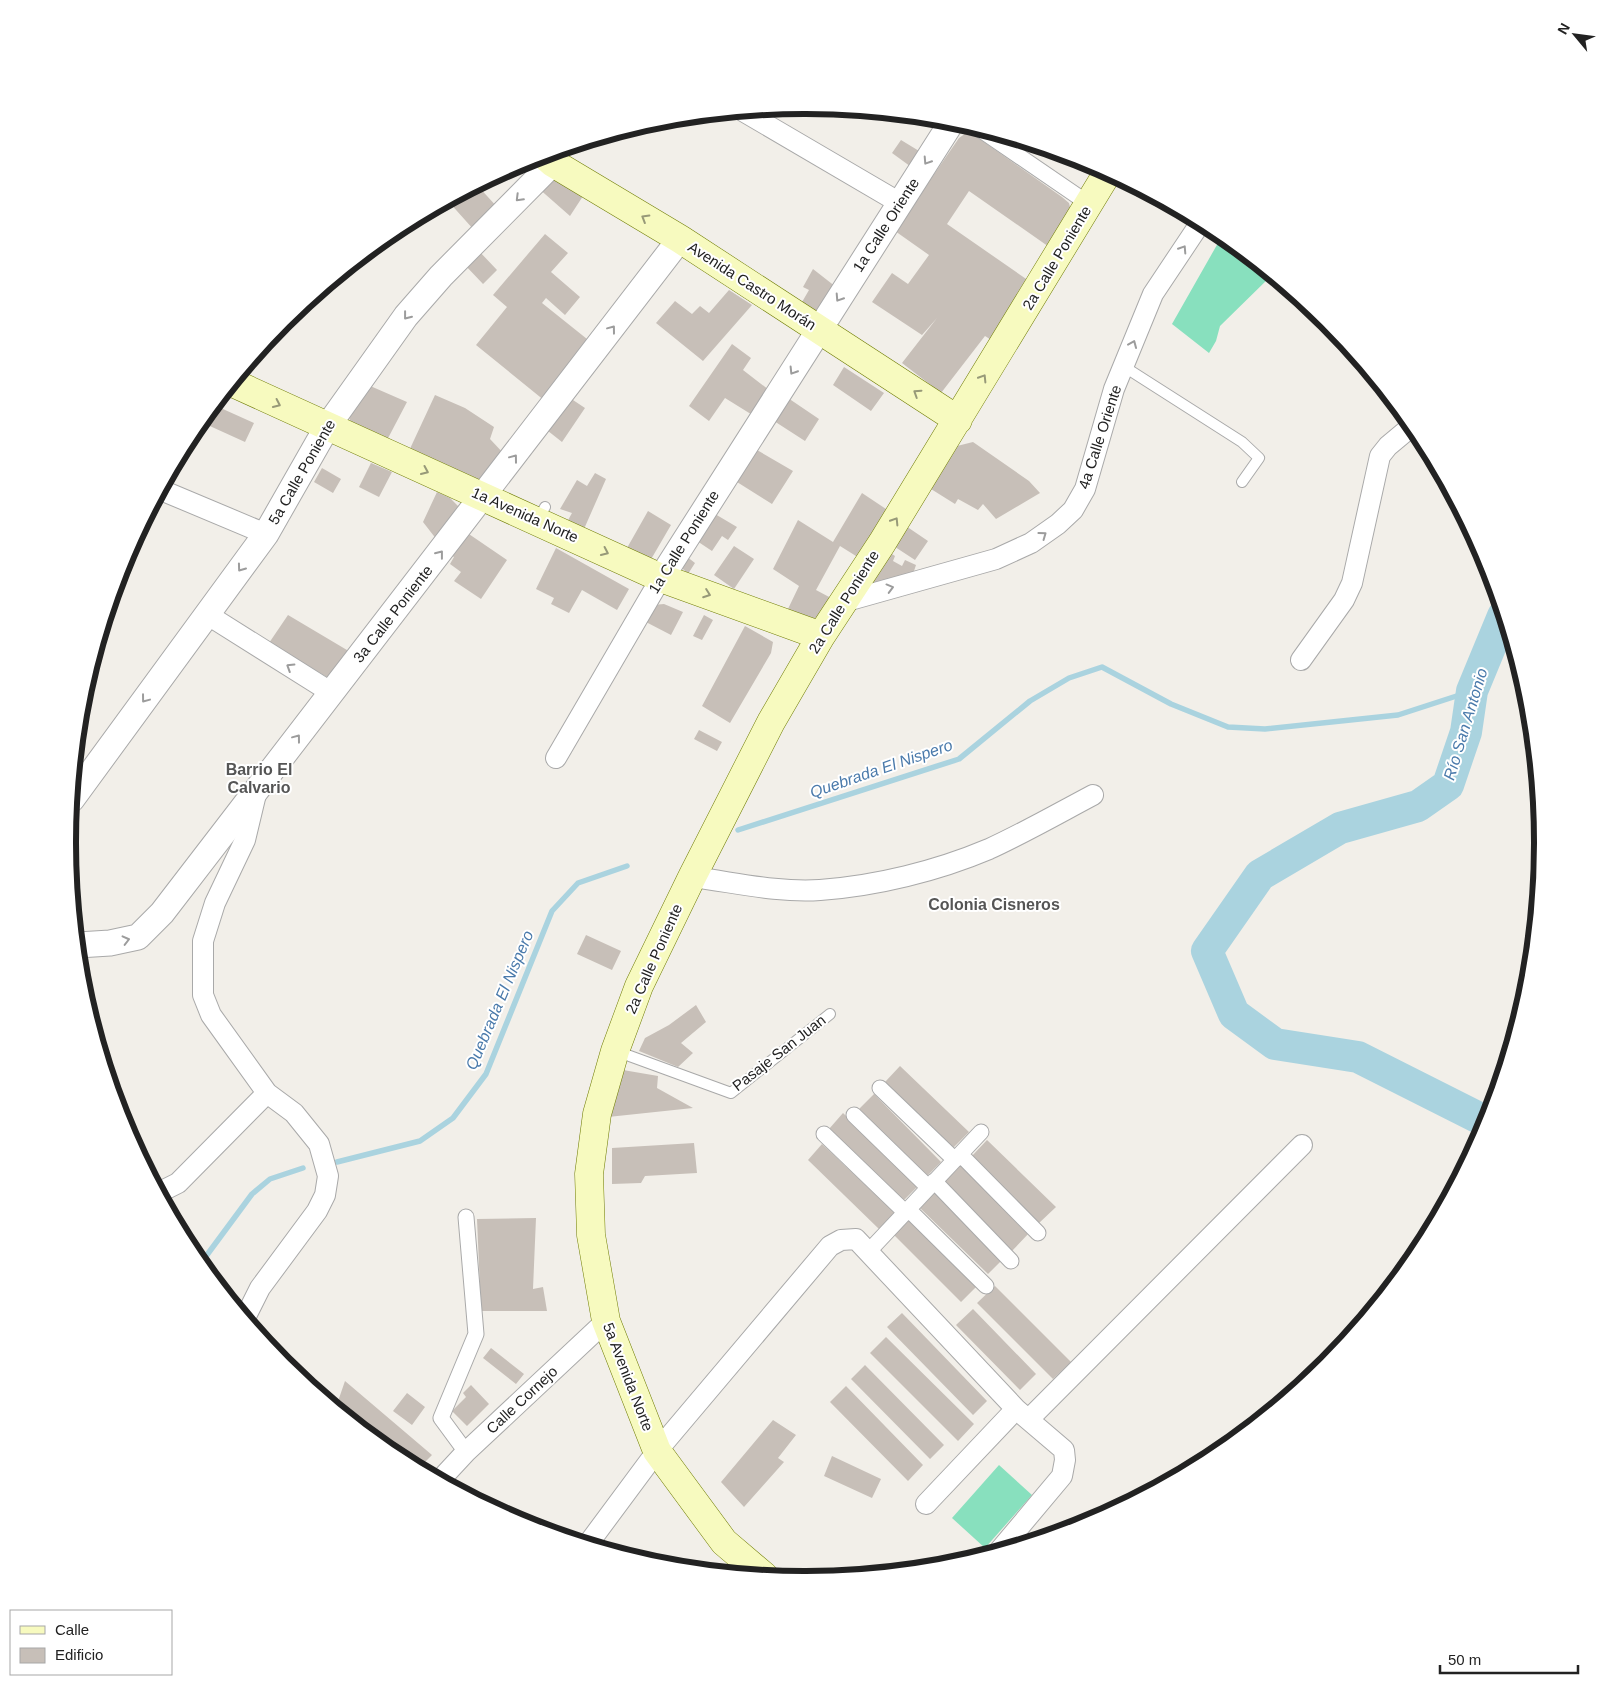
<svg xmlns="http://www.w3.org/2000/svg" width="1610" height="1685" font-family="Arial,sans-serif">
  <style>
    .pitch { fill: #88e0be }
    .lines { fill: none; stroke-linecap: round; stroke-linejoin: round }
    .stream { stroke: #aad3df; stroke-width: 5.5 }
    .river { stroke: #aad3df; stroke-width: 32 }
    .building { fill: #c7bfb8 }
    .service-casing { stroke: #a9a9a9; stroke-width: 12 }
    .pedestrian-casing { stroke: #a9a9a9; stroke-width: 17 }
    .minor-casing { stroke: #a9a9a9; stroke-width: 22 }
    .tertiary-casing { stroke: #a9a9a9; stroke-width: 27 }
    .secondary-casing { stroke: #707d05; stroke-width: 29 }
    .service { stroke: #fff; stroke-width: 10 }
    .pedestrian { stroke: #fff; stroke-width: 15 }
    .minor { stroke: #fff; stroke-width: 20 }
    .tertiary { stroke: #fff; stroke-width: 25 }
    .secondary { stroke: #f7fabf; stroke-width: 28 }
    .oneway { stroke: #9c9c9c }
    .oneway2 { stroke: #979978 }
    .labels { text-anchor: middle; stroke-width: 4; stroke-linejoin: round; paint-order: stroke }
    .street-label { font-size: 15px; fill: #222; stroke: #fff }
    .water-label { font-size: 16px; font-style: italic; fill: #4a7aab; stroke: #fff }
    .neighbourhood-label { font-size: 16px; font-weight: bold; fill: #555; stroke: #fff }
    .rim { fill: none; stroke: #222; stroke-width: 6 }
  </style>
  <rect width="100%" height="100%" fill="#f2efe9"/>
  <!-- pitch -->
  <path class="pitch" d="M1222 236 1271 276 1220 326 1216 341 1209 353 1172 324Z
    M999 1465 1032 1495 985 1548 952 1518Z"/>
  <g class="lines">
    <!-- stream -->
    <path class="stream" d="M738 830 959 759 1030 701 1069 678 1102 667 1171 704 1228 727 1265 729 1398 715 1472 691
      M337 1162 420 1141 453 1118 486 1074 552 911 578 883 627 866
      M201 1263 252 1194 270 1179 303 1168"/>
    <!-- river -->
    <path class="river" d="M1487 1122 1358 1057 1275 1044 1234 1014 1207 951 1260 875 1340 828 1418 806 1448 785 1466 732 1472 691 1503 616"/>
  </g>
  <!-- building -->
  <path class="building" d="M915 116 946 119 938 131Z
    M966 133 974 135 1062 197 1069 203 1072 215 1052 249 969 191 947 224 1032 283 993 341 985 336 941 393 902 363 937 318 922 335 872 302 892 273 908 284 929 255 895 231 959 138Z
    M901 140 924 154 914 169 892 153Z
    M553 174 585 193 570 216 537 187Z
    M477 185 498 208 474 230 448 201Z
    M545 234 568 253 551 272 580 297 565 315 546 298 542 303 592 343 545 401 476 345 507 307 493 295Z
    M478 250 497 270 483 284 464 264Z
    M813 269 836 287 815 314 798 309 809 290 803 287Z
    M729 290 752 305 703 361 656 323 675 301 692 314 700 306 709 313Z
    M732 344 751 358 743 370 769 390 754 416 725 398 709 421 689 406Z
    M844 367 884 393 871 411 833 385Z
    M368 385 407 402 386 442 354 428 348 416Z
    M435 395 465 408 494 427 490 439 505 455 483 481 408 453Z
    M567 396 585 408 562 442 543 427Z
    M788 398 819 419 805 441 774 421Z
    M214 405 254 423 245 442 201 422Z
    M973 442 1029 481 1040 493 996 519 983 504 978 510 958 499 955 504 931 489 957 446Z
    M757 450 793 471 772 504 737 482Z
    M371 463 392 472 379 497 359 487Z
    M322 468 341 479 333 493 314 482Z
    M595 473 606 479 584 529 567 522 572 513 560 509 577 480 587 486Z
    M437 492 450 498 458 506 459 512 437 540 423 522Z
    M862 493 892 513 864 561 840 546 816 590 831 598 824 614 815 618H807L787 611 799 586 773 569 798 520 833 542Z
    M648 511 671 525 650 561 627 548Z
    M715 514 737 527 728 540 722 536 712 551 697 541Z
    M900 522 928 541 915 560 889 543Z
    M463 530 507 560 481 599 454 581 461 572 450 564 454 557 447 552Z
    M734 546 754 559 734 589 714 575Z
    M556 548 629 589 617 610 582 590 569 613 551 604 554 598 536 589Z
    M884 549 895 556 893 561 902 566 905 560 916 565 914 571 921 575 882 587 868 580Z
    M686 556 695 563 688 574 681 567Z
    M664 604 683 612 671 635 644 621 653 605Z
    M288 615 352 653 332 680 269 643Z
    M704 615 713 620 702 640 693 636Z
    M745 626 773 642 771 653 730 723 702 706Z
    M699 730 722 742 717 751 694 739Z
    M586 935 621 951 612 970 577 954Z
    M696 1005 706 1022 681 1043 693 1053 678 1067 639 1051 645 1038 669 1025Z
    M900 1066 969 1132 953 1148 885 1082Z
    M623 1070 658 1076 657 1088 693 1108 608 1117Z
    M874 1094 941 1162 926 1177 859 1109Z
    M843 1113 918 1186 903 1201 829 1129Z
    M987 1140 1056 1207 1038 1224 971 1157Z
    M694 1143 697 1173 645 1176 641 1183 612 1184V1148Z
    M822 1144 895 1213 880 1230 808 1160Z
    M961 1165 1030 1232 1011 1252 943 1183Z
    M935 1192 1003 1259 988 1274 920 1208Z
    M536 1218 533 1289 543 1287 547 1311H481L477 1219Z
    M907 1218 976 1287 961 1302 892 1233Z
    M995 1286 1071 1362 1053 1379 977 1303Z
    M973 1309 1036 1374 1020 1390 956 1325Z
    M902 1313 987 1401 973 1415 887 1327Z
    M886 1337 974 1424 958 1441 870 1353Z
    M491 1348 524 1374 516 1384 483 1358Z
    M865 1365 944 1445 930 1459 851 1379Z
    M345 1381 432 1455 419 1468 395 1456 336 1407Z
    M471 1385 489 1404 467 1426 452 1411 466 1397 463 1393Z
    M846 1386 923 1465 908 1481 830 1402Z
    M407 1393 425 1407 412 1425 393 1411Z
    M773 1420 796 1435 778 1458 784 1462 744 1507 721 1482Z
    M832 1456 881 1479 872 1498 824 1476Z"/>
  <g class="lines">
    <defs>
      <path id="service" d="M1123 366 1242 442 1259 458 1242 482
        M538 520 545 507
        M616 1051 731 1093 830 1014"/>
      <path id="pedestrian" d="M978 128 1089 204
        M880 1088 955 1160
        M854 1115 928 1187
        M824 1134 905 1212
        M960 1154 1038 1233
        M934 1181 1011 1261
        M908 1209 986 1286
        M466 1217 476 1334 441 1418 466 1452
        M869 1251 981 1132"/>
      <path id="minor" d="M743 111 900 203
        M161 490 266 534
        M843 602 996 559 1031 543 1058 524 1073 510 1085 489 1114 389 1153 294 1201 222
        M208 615 332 693
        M1301 660 1344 600 1352 583 1380 456 1388 446 1412 426
        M556 758 661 578
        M692 877C733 882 778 893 820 890 876 886 937 871 989 849 1024 833 1059 813 1093 795
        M160 1192 178 1183 267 1093
        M245 1318 260 1288 317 1211 325 1195 328 1176 319 1144 294 1113 267 1093 211 1015 203 995V941L215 903 245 840 256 794
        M1029 1419 1302 1145
        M440 1480 466 1452 606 1321
        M926 1504 1016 1409
        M588 1544 657 1451 830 1246 841 1240 856 1239 1016 1409 1064 1450 1065 1460 1062 1476 1000 1550"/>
      <path id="tertiary" d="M661 578 953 120
        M72 799 266 534 327 427 406 316 441 276 553 163
        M78 945 110 943 138 937 162 913 680 239"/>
      <path id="secondary" d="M544 155 553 163 680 239 958 420
        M233 383 661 578 821 636
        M764 1576 724 1542 657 1451 606 1321 591 1235 589 1174 597 1114 615 1051 639 986 692 877 771 722 821 636 882 543 1108 172"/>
    </defs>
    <!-- service casing -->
    <use href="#service" class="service-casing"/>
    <!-- pedestrian casing -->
    <use href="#pedestrian" class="pedestrian-casing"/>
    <!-- minor casing -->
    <use href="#minor" class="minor-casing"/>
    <!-- tertiary casing -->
    <use href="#tertiary" class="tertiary-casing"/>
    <!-- secondary casing -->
    <use href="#secondary" class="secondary-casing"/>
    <!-- service -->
    <use href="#service" class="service"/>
    <!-- pedestrian -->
    <use href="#pedestrian" class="pedestrian"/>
    <!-- minor -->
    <use href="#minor" class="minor"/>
    <!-- tertiary -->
    <use href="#tertiary" class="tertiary"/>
    <!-- secondary -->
    <use href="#secondary" class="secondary"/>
  </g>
  <!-- one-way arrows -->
  <defs><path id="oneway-chevron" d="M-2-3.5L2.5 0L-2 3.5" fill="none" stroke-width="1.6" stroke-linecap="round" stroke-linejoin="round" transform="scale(1.25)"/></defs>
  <g class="oneway">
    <use href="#oneway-chevron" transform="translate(927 161) rotate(123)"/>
    <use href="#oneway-chevron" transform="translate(519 198) rotate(135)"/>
    <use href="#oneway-chevron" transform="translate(1183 249) rotate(-57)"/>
    <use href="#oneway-chevron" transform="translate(839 298) rotate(123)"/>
    <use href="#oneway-chevron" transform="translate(407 316) rotate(128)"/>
    <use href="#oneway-chevron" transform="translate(612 329) rotate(-53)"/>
    <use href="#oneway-chevron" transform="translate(1133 344) rotate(-67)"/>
    <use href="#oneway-chevron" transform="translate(793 371) rotate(122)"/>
    <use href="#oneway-chevron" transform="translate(514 458) rotate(-53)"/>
    <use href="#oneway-chevron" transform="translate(1043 535) rotate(-36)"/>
    <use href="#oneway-chevron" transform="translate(440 554) rotate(-52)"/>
    <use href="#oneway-chevron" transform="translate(241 568) rotate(126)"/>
    <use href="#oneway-chevron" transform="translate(890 588) rotate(-15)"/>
    <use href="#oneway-chevron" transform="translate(290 667) rotate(-148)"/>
    <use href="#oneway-chevron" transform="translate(145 699) rotate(127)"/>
    <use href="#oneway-chevron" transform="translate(297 738) rotate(-53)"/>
    <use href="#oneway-chevron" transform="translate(126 940) rotate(-14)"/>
  </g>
  <g class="oneway2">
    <use href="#oneway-chevron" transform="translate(645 218) rotate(-149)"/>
    <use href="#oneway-chevron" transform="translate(983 378) rotate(-58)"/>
    <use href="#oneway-chevron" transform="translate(917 393) rotate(-147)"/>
    <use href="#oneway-chevron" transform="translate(277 404) rotate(25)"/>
    <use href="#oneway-chevron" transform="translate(425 471) rotate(24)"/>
    <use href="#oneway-chevron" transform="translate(895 521) rotate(-58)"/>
    <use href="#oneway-chevron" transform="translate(605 552) rotate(25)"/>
    <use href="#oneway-chevron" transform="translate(707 594) rotate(20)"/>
  </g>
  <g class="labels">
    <!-- street labels -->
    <g class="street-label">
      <text transform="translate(886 225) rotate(-57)" y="5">1a Calle Oriente</text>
      <text transform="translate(1057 258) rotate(-59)" y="5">2a Calle Poniente</text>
      <text transform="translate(752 286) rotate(33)" y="5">Avenida Castro Morán</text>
      <text transform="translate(1100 437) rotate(-72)" y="5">4a Calle Oriente</text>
      <text transform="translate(302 472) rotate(-60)" y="5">5a Calle Poniente</text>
      <text transform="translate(525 515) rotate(24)" y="5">1a Avenida Norte</text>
      <text transform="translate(684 542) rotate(-58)" y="5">1a Calle Poniente</text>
      <text transform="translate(844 602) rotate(-58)" y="5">2a Calle Poniente</text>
      <text transform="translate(393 614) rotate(-52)" y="5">3a Calle Poniente</text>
      <text transform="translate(654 959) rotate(-66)" y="5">2a Calle Poniente</text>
      <text transform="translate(779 1053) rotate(-38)" y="5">Pasaje San Juan</text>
      <text transform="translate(628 1377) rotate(69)" y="5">5a Avenida Norte</text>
      <text transform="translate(522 1400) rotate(-43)" y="5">Calle Cornejo</text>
    </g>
    <!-- water labels -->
    <g class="water-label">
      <text transform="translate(1465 724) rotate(-73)" y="6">Río San Antonio</text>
      <text transform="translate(881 768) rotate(-19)" y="6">Quebrada El Nispero</text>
      <text transform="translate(499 1000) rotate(-67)" y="6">Quebrada El Nispero</text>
    </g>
    <!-- neighbourhood labels -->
    <g class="neighbourhood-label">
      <text x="259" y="775">Barrio El<tspan x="259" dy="18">Calvario</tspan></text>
      <text x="994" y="910">Colonia Cisneros</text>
    </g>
  </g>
  <!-- crop -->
  <path d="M0 0H1610V1685H0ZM804 114H806A728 728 0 0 1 1534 842V843A728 728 0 0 1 806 1571H804A728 728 0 0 1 76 843V842A728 728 0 0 1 804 114Z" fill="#fff" fill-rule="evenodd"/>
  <path class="rim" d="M804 114H806A728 728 0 0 1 1534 842V843A728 728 0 0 1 806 1571H804A728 728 0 0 1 76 843V842A728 728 0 0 1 804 114Z"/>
  <!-- legend -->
  <rect x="10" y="1610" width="162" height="65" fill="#ffffff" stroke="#a7a7a7"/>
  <rect x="20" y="1626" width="25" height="8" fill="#f7fabf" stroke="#a7a7a7"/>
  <text x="55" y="1635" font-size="15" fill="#222222">Calle</text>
  <rect x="20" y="1648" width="25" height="15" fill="#c7bfb8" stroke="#a7a7a7"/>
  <text x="55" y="1660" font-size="15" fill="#222222">Edificio</text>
  <!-- north arrow -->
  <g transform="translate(1575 35) rotate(299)" stroke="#ffffff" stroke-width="4" paint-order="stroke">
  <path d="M0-4L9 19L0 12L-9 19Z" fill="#222222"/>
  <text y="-8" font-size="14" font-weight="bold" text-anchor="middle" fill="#222222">N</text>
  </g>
  <!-- scale -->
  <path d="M1440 1665v8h138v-8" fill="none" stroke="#222222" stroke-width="2.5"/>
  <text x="1448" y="1665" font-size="15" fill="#222222" stroke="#ffffff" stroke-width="4" paint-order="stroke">50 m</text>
</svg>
